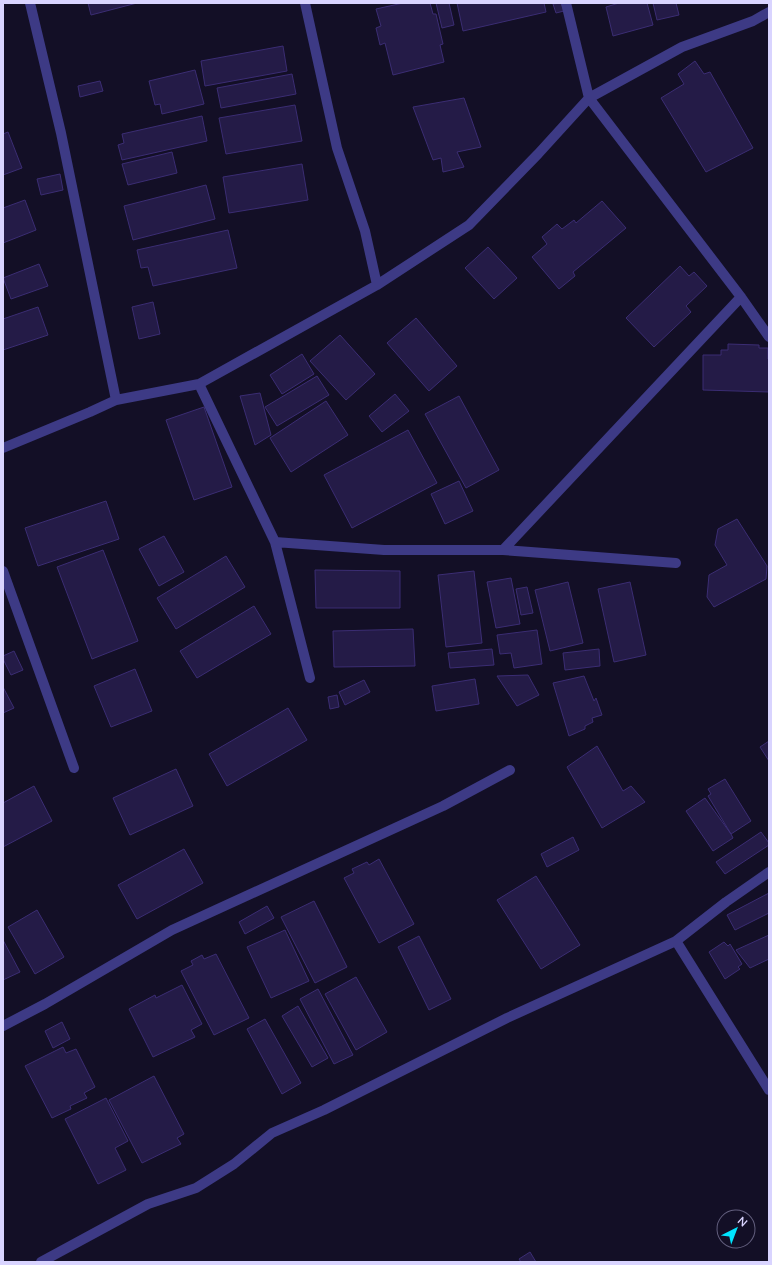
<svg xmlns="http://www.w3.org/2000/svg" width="772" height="1265" font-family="Lato,sans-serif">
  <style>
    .building { fill: #241b47; stroke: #3b2d73 }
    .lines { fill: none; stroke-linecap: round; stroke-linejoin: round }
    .street { stroke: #3d3a85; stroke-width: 10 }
  </style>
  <rect width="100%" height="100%" fill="#130f26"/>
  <!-- building -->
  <path class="building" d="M88 3H137L91 15Z
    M403 3H430L433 14H436L443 44 440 45 444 62 393 75 385 43 380 45 376 28 381 26 376 9Z
    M436 3H449L454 25 442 28Z
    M457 3H544L546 12 463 31Z
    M561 3 564 11 556 13 553 4Z
    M619 3H647L653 25 613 36 606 7Z
    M653 3H676L679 15 657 20Z
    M283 46 287 71 205 86 201 61Z
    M695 61 704 74 710 72 753 148 706 172 661 98 684 84 678 74Z
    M195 70 204 104 162 114 160 104 155 105 149 81Z
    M292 74 296 94 221 108 217 88Z
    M100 81 103 91 80 97 78 86Z
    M464 98 481 147 457 152 464 167 443 172 441 158 433 160 413 107Z
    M295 105 302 141 226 154 219 118Z
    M202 116 207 141 122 160 118 145 124 143 122 134Z
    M8 132 22 168 3 175V134Z
    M172 152 177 173 128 185 122 164Z
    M302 164 308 200 229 213 223 177Z
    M60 174 63 190 41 195 37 179Z
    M206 185 215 219 133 240 124 206Z
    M25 200 36 230 3 243V208Z
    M602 201 626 228 573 272 575 276 559 289 532 257 547 244 542 237 557 224 562 229 574 220 576 223Z
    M228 230 237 268 153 286 148 267 141 268 137 250Z
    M488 247 517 278 494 299 465 268Z
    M39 264 48 286 11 299 3 278Z
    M680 266 689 276 694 272 707 286 686 306 691 312 654 347 626 318Z
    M153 302 160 334 139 339 132 307Z
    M38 307 48 335 3 350V319Z
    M416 318 457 366 429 391 387 343Z
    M340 335 375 374 346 400 310 361Z
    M728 344 759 345V348H768V359H769V392L703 390V355H721V350H728Z
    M302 354 314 374 282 394 270 375Z
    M317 376 329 395 277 426 265 407Z
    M260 393 271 435 255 445 240 396Z
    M395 394 409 411 382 432 369 416Z
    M459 396 499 470 466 488 425 414Z
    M326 401 348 435 291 472 270 438Z
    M204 407 232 487 194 500 166 420Z
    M408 430 437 483 352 528 324 475Z
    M459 481 473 511 445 524 431 494Z
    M106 501 119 539 38 566 25 528Z
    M737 519 767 566 766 579 714 607 707 597 709 575 727 565 715 545 718 529Z
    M164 536 184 572 159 586 139 549Z
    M103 550 138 641 92 659 57 567Z
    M226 556 245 587 176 629 157 598Z
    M315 570 400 571V608H316Z
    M474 571 482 643 446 647 438 575Z
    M511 578 520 624 496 628 487 582Z
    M568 582 583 643 550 651 535 590Z
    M630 582 646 655 614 662 598 589Z
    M527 587 533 613 521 615 516 589Z
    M254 606 271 634 197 678 180 651Z
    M413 629 415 666 334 667 333 631Z
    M537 630 542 664 514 668 511 653 500 654 497 635Z
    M492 649 494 665 450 668 448 653Z
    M599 649 600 666 565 670 563 653Z
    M14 651 23 670 11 675 3 659V656Z
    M135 669 152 711 111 727 94 686Z
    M528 675 539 695 517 706 497 676Z
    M584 676 594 701 596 698 602 715 592 718 593 722 585 726V729L569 736 553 683Z
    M475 679 479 704 436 711 432 686Z
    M364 680 370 692 345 705 339 692Z
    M3 687 14 708 3 713Z
    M337 695 339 707 330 709 328 697Z
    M288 708 307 740 227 786 209 754Z
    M769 741V761L760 747Z
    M597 746 623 791 631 786 645 802 602 828 567 767Z
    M176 769 193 806 130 835 113 798Z
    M725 779 751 821 731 834 708 796 711 794 708 789Z
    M34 786 52 821 3 847V803Z
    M705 798 731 834 733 838 713 851 686 811Z
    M761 832 769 843V845L725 874 716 862Z
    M573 837 579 850 547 867 541 854Z
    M184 849 203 883 137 919 118 885Z
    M379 859 414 924 379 943 344 878 354 873 352 869 367 862 369 865Z
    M536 876 580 945 541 969 497 900Z
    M769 893V913L735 930 727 915Z
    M314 901 347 967 315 983 281 917Z
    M267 906 274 918 245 934 239 922Z
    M37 910 64 957 35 974 8 927Z
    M285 930 309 981 271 998 247 947Z
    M769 935V959L750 968 736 950Z
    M419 936 451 999 429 1010 398 947Z
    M3 940 20 972 3 980Z
    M724 942 728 946 730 944 742 964 738 967 740 969 725 979 709 952Z
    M216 954 249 1018 214 1035 181 971 193 965 191 961 202 955 204 959Z
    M356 977 387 1032 356 1050 325 994Z
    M182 985 202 1024 191 1030 195 1037 153 1057 129 1009 155 995 156 998Z
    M318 989 353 1055 334 1064 300 999Z
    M298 1006 328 1058 312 1067 282 1016Z
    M265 1019 301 1083 282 1094 247 1029Z
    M62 1022 70 1039 53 1048 45 1031Z
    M63 1047 66 1053 76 1049 95 1087 84 1093 87 1098 70 1106 71 1109 52 1118 25 1066Z
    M154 1076 184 1134 177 1138 181 1144 142 1163 109 1100Z
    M106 1098 128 1141 115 1148 126 1170 98 1184 65 1119Z
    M530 1252 536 1262H521L519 1259Z"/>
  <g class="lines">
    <!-- street -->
    <path class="street" d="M30 3 61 133 116 400
      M305 3 337 148 365 231 377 285
      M566 3 589 98 741 297 769 337
      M199 384 275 542 310 678
      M3 448 90 412 116 400 199 384 377 285 469 225 538 154 589 98 682 47 753 21 769 12
      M275 542 384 550H503L676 563
      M503 550 741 297
      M3 571 74 768
      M676 941 769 1090
      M3 1026 45 1004 172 930 443 806 510 770
      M41 1262 148 1204 196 1188 234 1164 272 1133 324 1110 507 1018 676 941 726 902 769 872"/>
  </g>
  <!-- border -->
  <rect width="772" height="1265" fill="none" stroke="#d9d4ff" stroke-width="8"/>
  <!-- north arrow -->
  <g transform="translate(736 1229) rotate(42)"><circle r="19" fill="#130f26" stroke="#625e7d"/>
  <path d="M0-3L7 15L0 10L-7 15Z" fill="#00e5ff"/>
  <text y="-6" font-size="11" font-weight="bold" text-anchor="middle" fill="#d9d4ff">N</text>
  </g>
</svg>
